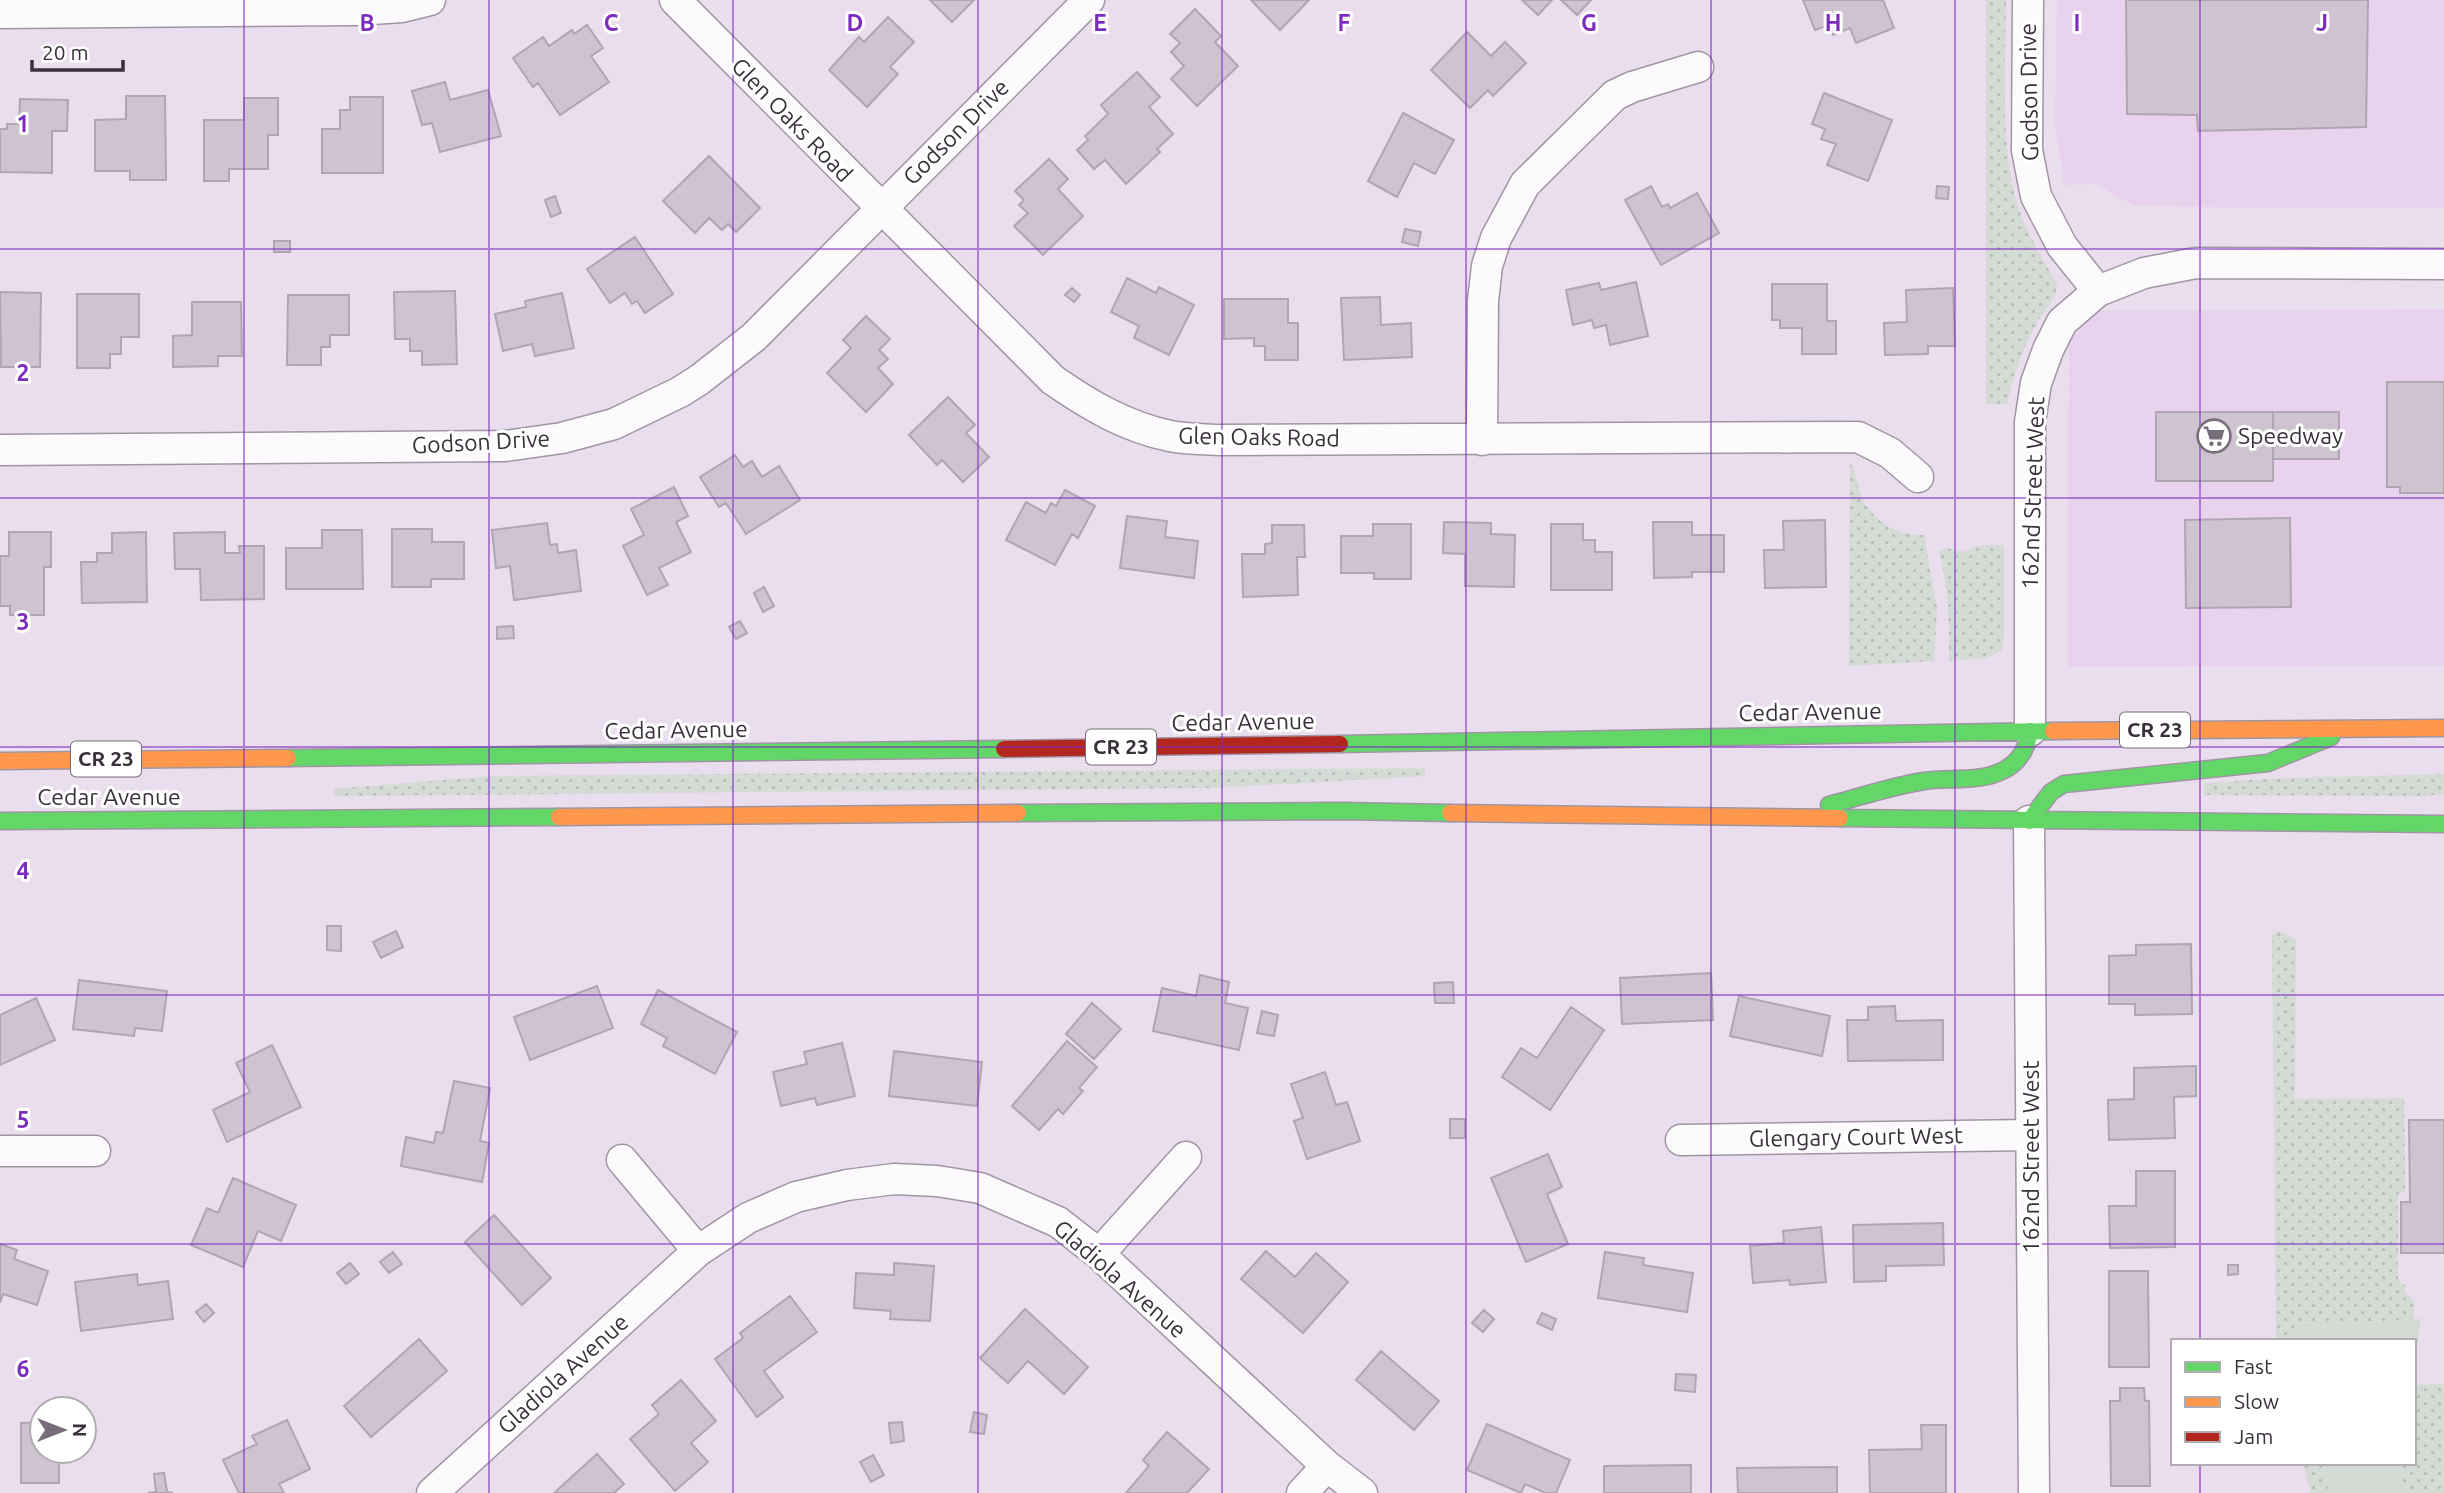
<svg xmlns="http://www.w3.org/2000/svg" width="2444" height="1493" font-family="Ubuntu,sans-serif">
  <style>
    .built { fill: #e8d2ed }
    .grass { fill: url(#grass-dots) }
    .park { fill: #d3dbd4 }
    .building { fill: #cfc3d2; stroke: #b0a5b2; stroke-width: 2 }
    .lines { fill: none; stroke-linecap: round; stroke-linejoin: round }
    .street-casing { stroke: #a096a3; stroke-width: 33 }
    .fast-casing { stroke: #a096a3; stroke-width: 19 }
    .slow-casing { stroke: #a096a3; stroke-width: 19 }
    .jam-casing { stroke: #a096a3; stroke-width: 19 }
    .street { stroke: #fcfafc; stroke-width: 30 }
    .fast { stroke: #63d668; stroke-width: 16 }
    .slow { stroke: #ff974d; stroke-width: 16 }
    .jam { stroke: #b3261e; stroke-width: 16 }
    .grid { fill: none; stroke: #7b2cbf; stroke-width: 2; stroke-opacity: 0.55 }
    .labels { text-anchor: middle; stroke-width: 6; stroke-linejoin: round; paint-order: stroke }
    .shield { fill: #fff; stroke: #756e76; stroke-width: 2 }
    .shield-label { font-size: 21px; font-weight: bold; fill: #3a303c }
    .street-label { font-size: 23px; fill: #3a303c; stroke: #fff }
    .poi-label { font-size: 23px; fill: #3a303c; stroke: #fff; text-anchor: start }
    .grid-label { font-size: 23px; text-anchor: middle; font-weight: bold; fill: #7b2cbf; stroke: #fff; stroke-width: 6; stroke-linejoin: round; paint-order: stroke }
  </style>
  <defs>
    <pattern id="grass-dots" width="8" height="8" patternUnits="userSpaceOnUse" patternTransform="scale(1.75)"><rect width="8" height="8" fill="#d3dbd4"/><path d="M2 2h.1M6 6h.1" fill="none" stroke="#b6bcb7" stroke-width="1.8" stroke-linecap="round"/></pattern>
  </defs>
  <rect width="100%" height="100%" fill="#eadded"/>
  <!-- built -->
  <path class="built" d="M2057 0H2444V208H2242L2134 205 2095 184 2064 185 2055 123Z
    M2444 309V666L2068 667 2069 311Z"/>
  <!-- grass -->
  <path class="grass" d="M1986 0H2006C2006 67 1998 155 2022 218 2031 241 2045 262 2057 284 2057 300 2042 313 2035 327 2022 350 2013 378 2007 404H1986Z
    M1850 463C1857 473 1856 484 1861 495 1873 522 1895 535 1924 535L1937 608 1934 661 1849 666Z
    M2004 545V634L2002 650 1987 658 1949 661C1949 623 1949 588 1939 551L1946 548 1964 552 1977 546Z
    M1425 768V776L1210 788 335 796 333 789 493 776Z
    M2444 774V794L2423 796 2204 795V783L2283 778Z
    M2278 931 2296 939 2295 1099 2404 1098 2405 1192 2398 1194V1281L2406 1286 2404 1292 2414 1301V1319L2296 1327 2298 1341H2276L2272 935Z
    M2444 1384V1493H2398L2402 1463H2414V1385Z
    M2303 1463H2323L2329 1493H2311Z"/>
  <!-- park -->
  <path class="park" d="M2421 1319 2414 1371V1341H2298L2296 1327Z
    M2323 1463H2402L2398 1493H2329Z"/>
  <!-- building -->
  <path class="building" d="M930 0H974L952 22Z
    M1251 0H1309L1280 30Z
    M1522 0H1552L1538 15Z
    M1561 0H1591L1577 15Z
    M1803 0H1883L1894 28 1856 43 1850 28 1833 35 1829 25 1815 30Z
    M2126 0H2368L2366 127 2198 131 2197 115 2127 114Z
    M1195 9 1221 36 1215 42 1238 66 1197 106 1171 79 1184 66 1171 52 1180 43 1170 34Z
    M888 17 914 42 890 67 898 74 867 107 829 70 859 37 864 42Z
    M587 25 603 48 591 56 609 82 560 115 538 83 533 87 513 58 543 37 549 46 572 30 574 34Z
    M1467 32 1491 56 1505 42 1526 63 1493 96 1488 90 1470 108 1431 70Z
    M1137 72 1160 97 1149 107 1173 134 1157 149 1160 152 1126 184 1105 160 1094 169 1077 150 1088 140 1085 136 1108 114 1101 105Z
    M445 82 450 100 488 90 501 136 440 152 432 123 422 125 412 91Z
    M1824 93 1892 120 1868 181 1827 165 1836 144 1821 139 1825 129 1812 124Z
    M126 96H165L166 180H130V171H95V120L126 119Z
    M350 97H383V173H322V129H340V110H350Z
    M244 98H278V135H268V169H229V181H204V120H244Z
    M20 99 68 100 67 131H52V173L0 172V129H7V124H19Z
    M1403 113 1454 140 1435 174 1414 163 1397 197 1368 181Z
    M709 156 760 208 736 232 728 224 722 230 709 218 695 233 663 201Z
    M1049 159 1068 179 1058 189 1083 216 1043 255 1014 226 1028 213 1019 205 1024 200 1015 191Z
    M1651 186 1662 207 1668 204 1670 208 1697 193 1719 233 1661 265 1625 200Z
    M1937 186 1949 187 1948 199 1936 198Z
    M555 196 561 213 551 217 545 200Z
    M1405 229 1421 232 1418 246 1402 242Z
    M635 237 673 294 645 313 637 301 632 304 625 293 610 303 587 269Z
    M274 241H290V252H274Z
    M1127 278 1156 293 1159 287 1194 305 1169 355 1134 338 1139 326 1111 312Z
    M1636 282 1648 336 1610 345 1606 325 1594 328 1592 320 1573 325 1566 290 1599 283 1601 290Z
    M1772 284H1827V321H1836V354H1802V328H1780V320H1772Z
    M1072 288 1080 295 1074 302 1065 295Z
    M1953 288 1955 346H1928V354L1885 355 1884 323 1907 322 1906 290Z
    M455 291 457 364 422 365V351H410V339H395L394 292Z
    M0 292 41 293 40 367H1Z
    M562 293 574 348 535 356 532 344 503 351 495 314 526 307 525 301Z
    M77 294H139V337H121V354H110V368H77Z
    M288 295H349V335H330V347H321V365H287Z
    M1380 297 1381 325 1411 323 1412 357 1344 360 1341 298Z
    M1224 299H1288V323H1298V360H1265V346H1254V338L1224 339Z
    M192 302H241L242 356H218V366L173 367V336L192 335Z
    M866 316 890 339 879 350 888 359 878 368 893 384 866 412 827 373 851 348 843 340Z
    M2387 382H2444V493H2400V487H2387Z
    M948 397 975 425 966 433 989 457 963 482 942 460 937 465 909 435Z
    M2156 412H2273V481H2156Z
    M2273 412H2339V459H2273Z
    M735 455 743 467 752 461 762 477 779 466 800 500 746 534 726 503 719 507 700 477Z
    M674 487 688 516 676 522 691 552 659 568 668 585 647 595 623 546 644 535 631 509Z
    M1065 490 1095 506 1078 538 1072 534 1055 565 1006 540 1026 502 1046 513 1051 503 1056 506Z
    M1127 516 1167 521 1165 537 1198 541 1194 578 1120 568Z
    M2290 518 2291 607 2186 608 2185 520Z
    M1825 520 1826 587 1765 588 1764 550H1784L1783 521Z
    M1444 522 1491 523V534L1515 535 1514 587 1465 586V554L1443 553Z
    M1653 522H1692V535H1724V572H1692V577L1654 578Z
    M547 523 550 545 557 544 558 553 576 550 581 591 514 600 510 566 496 568 492 530Z
    M1373 524H1411V579H1374V573H1341V536H1373Z
    M1551 524H1583V540H1595V552H1612V590H1551Z
    M1272 525H1304L1305 557H1297L1298 595 1243 597 1242 554H1265V544L1272 543Z
    M392 529H432V542H464V579H431V587H392Z
    M322 530H362L363 589H286V548H322Z
    M9 532H51V567H44V615H10V606H0V556H9Z
    M146 532 147 602 82 603 81 562H97V553H112V533Z
    M225 532V553H240L239 546H264V599L201 600 200 569H175L174 533Z
    M764 587 774 606 763 612 754 593Z
    M740 621 747 633 736 639 729 627Z
    M513 626 514 638 497 639V627Z
    M327 926H341V951L327 950Z
    M396 931 403 947 381 958 373 942Z
    M2191 944 2192 1014 2135 1015V1004H2109V956L2136 955V945Z
    M1711 973 1713 1020 1622 1024 1620 978Z
    M1200 975 1229 982 1225 1003 1248 1008 1239 1050 1153 1031 1162 988 1196 996Z
    M79 980 167 991 162 1031 135 1028 134 1036 73 1029Z
    M1453 982 1454 1003H1435L1434 983Z
    M597 986 613 1028 530 1060 514 1017Z
    M658 990 737 1032 715 1074 663 1046 667 1038 641 1024Z
    M1739 996 1830 1016 1822 1056 1730 1036Z
    M36 998 55 1040 0 1065V1015Z
    M1092 1003 1121 1029 1094 1059 1066 1034Z
    M1895 1006 1896 1021 1943 1020V1060L1848 1061 1847 1020H1868V1007Z
    M1571 1007 1604 1030 1550 1110 1502 1077 1521 1048 1537 1058Z
    M1262 1011 1278 1015 1274 1036 1257 1033Z
    M1067 1041 1097 1067 1079 1088 1083 1091 1063 1114 1058 1109 1039 1130 1012 1106Z
    M842 1043 855 1096 817 1105 815 1098 781 1106 773 1072 807 1064 804 1052Z
    M272 1045 301 1107 227 1142 213 1110 250 1092 236 1063Z
    M894 1051 982 1062 977 1106 889 1096Z
    M2196 1066V1096L2174 1097 2175 1138 2109 1140 2108 1100 2134 1099V1068Z
    M1325 1072 1336 1105 1347 1102 1360 1141 1307 1159 1294 1121 1303 1118 1291 1084Z
    M454 1081 490 1088 480 1141 489 1143 482 1182 401 1166 406 1137 434 1143 436 1132 443 1133Z
    M1450 1119H1465V1138H1450Z
    M2409 1120H2444V1253H2401V1202H2410Z
    M1548 1154 1562 1187 1547 1194 1568 1244 1526 1262 1491 1178Z
    M2136 1171H2175V1247L2110 1248 2109 1206H2136Z
    M233 1178 296 1205 281 1241 258 1231 243 1267 191 1245 207 1208 218 1213Z
    M494 1215 551 1278 522 1305 465 1242Z
    M1943 1223 1944 1265 1886 1266V1281L1854 1282 1853 1225Z
    M1821 1227 1826 1282 1790 1285 1789 1280 1753 1283 1750 1246 1784 1243 1783 1231Z
    M0 1244 17 1250 14 1259 48 1271 37 1305 3 1294 0 1303Z
    M1266 1251 1295 1277 1316 1253 1348 1282 1303 1333 1241 1279Z
    M393 1252 402 1264 389 1273 380 1262Z
    M1605 1252 1644 1258 1643 1265 1693 1273 1687 1312 1598 1298Z
    M350 1263 359 1274 346 1284 337 1273Z
    M894 1263 934 1266 930 1321 890 1319 891 1311 854 1308 856 1273 894 1275Z
    M2228 1265H2238V1274L2228 1275Z
    M2109 1271H2148L2149 1367H2109Z
    M137 1274 138 1285 168 1281 173 1319 81 1331 75 1282Z
    M790 1296 817 1332 764 1371 783 1397 757 1417 715 1359 743 1338 740 1333Z
    M206 1304 214 1313 204 1322 196 1312Z
    M1025 1309 1088 1367 1064 1394 1028 1361 1008 1383 980 1358Z
    M1484 1310 1494 1319 1483 1332 1472 1323Z
    M1542 1313 1556 1319 1552 1330 1537 1323Z
    M419 1339 447 1371 371 1437 344 1406Z
    M1381 1351 1439 1401 1414 1430 1356 1380Z
    M1676 1374 1696 1375 1695 1392 1675 1390Z
    M681 1380 716 1421 691 1443 708 1462 675 1491 630 1439 659 1414 652 1405Z
    M2120 1388H2144L2145 1401H2149L2150 1486H2111L2110 1401H2120Z
    M974 1412 987 1415 984 1434 970 1432Z
    M287 1420 310 1469 279 1484 284 1493H239L223 1460 257 1444 252 1436Z
    M42 1422V1451H59V1483H21V1423Z
    M902 1422 904 1441 891 1443 889 1423Z
    M1487 1424 1570 1460 1556 1493H1546L1525 1484 1521 1493 1467 1470Z
    M1921 1425H1946V1493H1870L1869 1450 1922 1449Z
    M1167 1432 1209 1469 1187 1493H1126L1149 1466 1143 1460Z
    M597 1454 624 1484 614 1493H554Z
    M873 1455 884 1475 871 1482 860 1462Z
    M1691 1465V1493H1604V1466Z
    M1837 1467V1493H1738L1737 1468Z
    M164 1473 167 1492 173 1493H148L156 1492 154 1474Z"/>
  <g class="lines">
    <defs>
      <path id="street" d="M675 0 1053 380C1089 405 1126 427 1170 436 1185 439 1202 439 1218 440L1858 437 1890 453 1918 477
        M2028 0 2027 150 2036 196 2062 246 2098 291
        M0 13 356 10 402 7 430 0
        M1482 440 1483 301 1487 266 1496 238 1525 184 1615 95 1632 87 1698 67
        M0 450 505 446 562 438 614 424 680 392 699 380 754 337 1089 0
        M2030 731V422L2036 383 2048 350 2062 322 2098 291 2144 273 2196 263 2444 264
        M2029 821 2034 1493
        M1681 1140 2031 1135
        M0 1151H95
        M622 1160 698 1251
        M1099 1254 1186 1157
        M432 1493 698 1251 748 1218 796 1197 847 1185 894 1179 937 1181 980 1188 1058 1222 1099 1254 1327 1466 1362 1493
        M1302 1493 1327 1466"/>
      <path id="fast" d="M1340 744 2053 731
        M288 758 1004 749
        M1829 805C1860 797 1892 786 1924 781 1950 777 1980 783 2004 770 2020 762 2027 748 2030 731
        M1018 813 1342 811 1450 813
        M1840 818 2444 824
        M0 821 559 817
        M2029 821 2051 792 2064 784 2268 763 2331 737"/>
      <path id="slow" d="M2053 731 2444 728
        M0 761 288 758
        M1450 813 1840 818
        M559 817 1018 813"/>
      <path id="jam" d="M1004 749 1340 744"/>
    </defs>
    <!-- street casing -->
    <use href="#street" class="street-casing"/>
    <!-- fast casing -->
    <use href="#fast" class="fast-casing"/>
    <!-- slow casing -->
    <use href="#slow" class="slow-casing"/>
    <!-- jam casing -->
    <use href="#jam" class="jam-casing"/>
    <!-- street -->
    <use href="#street" class="street"/>
    <!-- fast -->
    <use href="#fast" class="fast"/>
    <!-- slow -->
    <use href="#slow" class="slow"/>
    <!-- jam -->
    <use href="#jam" class="jam"/>
  </g>
  <!-- grid -->
  <path class="grid" d="M244 0V1493M489 0V1493M733 0V1493M978 0V1493M1222 0V1493M1466 0V1493M1711 0V1493M1955 0V1493M2200 0V1341M0 249H2444M0 498H2444M0 747H2444M0 995H2444M0 1244H2444M2200 1463V1493"/>
  <!-- icons -->
  <defs>
    <symbol id="supermarket-ring" viewBox="-11 -11 22 22"><circle r="9.5" fill="#fff" stroke="#786d7a" stroke-width="1.5"/><path d="M-6-5.5h2.5l.6 2H6L4.5 2H-2.5L-4.4-4H-6ZM-1.5 3.2a1.3 1.3 0 1 0 .1 0ZM3 3.2a1.3 1.3 0 1 0 .1 0Z" fill="#786d7a"/></symbol>
  </defs>
  <g fill-rule="evenodd">
    <use href="#supermarket-ring" x="2195" y="417" width="38" height="38"/>
  </g>
  <g class="labels">
    <!-- shield labels -->
    <g class="shield">
      <rect x="2120" y="712.5" width="70" height="35" rx="5"/>
      <rect x="1086" y="729.5" width="70" height="35" rx="5"/>
      <rect x="71" y="741.5" width="70" height="35" rx="5"/>
    </g>
    <g class="shield-label">
      <text x="2155" y="737">CR 23</text>
      <text x="1121" y="754">CR 23</text>
      <text x="106" y="766">CR 23</text>
    </g>
    <!-- street labels -->
    <g class="street-label">
      <text transform="translate(2029 92) rotate(-91)" y="8">Godson Drive</text>
      <text transform="translate(792 120) rotate(46)" y="8">Glen Oaks Road</text>
      <text transform="translate(956 132) rotate(-45)" y="8">Godson Drive</text>
      <text transform="translate(1259 437) rotate(1)" y="8">Glen Oaks Road</text>
      <text transform="translate(481 442) rotate(-3)" y="8">Godson Drive</text>
      <text transform="translate(2033 493) rotate(-88)" y="8">162nd Street West</text>
      <text transform="translate(1810 712) rotate(-1)" y="8">Cedar Avenue</text>
      <text transform="translate(1243 722) rotate(-1)" y="8">Cedar Avenue</text>
      <text transform="translate(676 730) rotate(-1)" y="8">Cedar Avenue</text>
      <text x="109" y="805">Cedar Avenue</text>
      <text transform="translate(1856 1137) rotate(-1)" y="8">Glengary Court West</text>
      <text transform="translate(2031 1157) rotate(-90)" y="8">162nd Street West</text>
      <text transform="translate(1120 1279) rotate(41)" y="8">Gladiola Avenue</text>
      <text transform="translate(563 1374) rotate(-42)" y="8">Gladiola Avenue</text>
    </g>
    <!-- poi labels -->
    <g class="poi-label">
      <text x="2238" y="444">Speedway</text>
    </g>
  </g>
  <g class="grid-label">
    <text x="367" y="31">B</text>
    <text x="611" y="31">C</text>
    <text x="855" y="31">D</text>
    <text x="1100" y="31">E</text>
    <text x="1344" y="31">F</text>
    <text x="1589" y="31">G</text>
    <text x="1833" y="31">H</text>
    <text x="2077" y="31">I</text>
    <text x="2322" y="31">J</text>
    <text x="23" y="132">1</text>
    <text x="23" y="381">2</text>
    <text x="23" y="630">3</text>
    <text x="23" y="879">4</text>
    <text x="23" y="1128">5</text>
    <text x="23" y="1377">6</text>
  </g>
  <!-- legend -->
  <rect x="2171" y="1339" width="245" height="126" fill="#ffffff" stroke="#b0acb1" stroke-width="2"/>
  <rect x="2185" y="1362" width="35" height="10" fill="#63d668" stroke="#b0acb1" stroke-width="2"/>
  <text x="2234" y="1374" font-size="21" fill="#3a303c">Fast</text>
  <rect x="2185" y="1397" width="35" height="10" fill="#ff974d" stroke="#b0acb1" stroke-width="2"/>
  <text x="2234" y="1409" font-size="21" fill="#3a303c">Slow</text>
  <rect x="2185" y="1432" width="35" height="10" fill="#b3261e" stroke="#b0acb1" stroke-width="2"/>
  <text x="2234" y="1444" font-size="21" fill="#3a303c">Jam</text>
  <!-- north arrow -->
  <g transform="translate(63 1430) rotate(90)"><circle r="33" fill="#ffffff" stroke="#b0acb1" stroke-width="2"/>
  <path d="M0-5L12 26L0 18L-12 26Z" fill="#786d7a"/>
  <text y="-10" font-size="19" font-weight="bold" text-anchor="middle" fill="#3a303c">N</text>
  </g>
  <!-- scale -->
  <path d="M32 60v10h91v-10" fill="none" stroke="#3a303c" stroke-width="3.5"/>
  <text x="42" y="60" font-size="21" fill="#3a303c" stroke="#ffffff" stroke-width="5" paint-order="stroke">20 m</text>
</svg>
